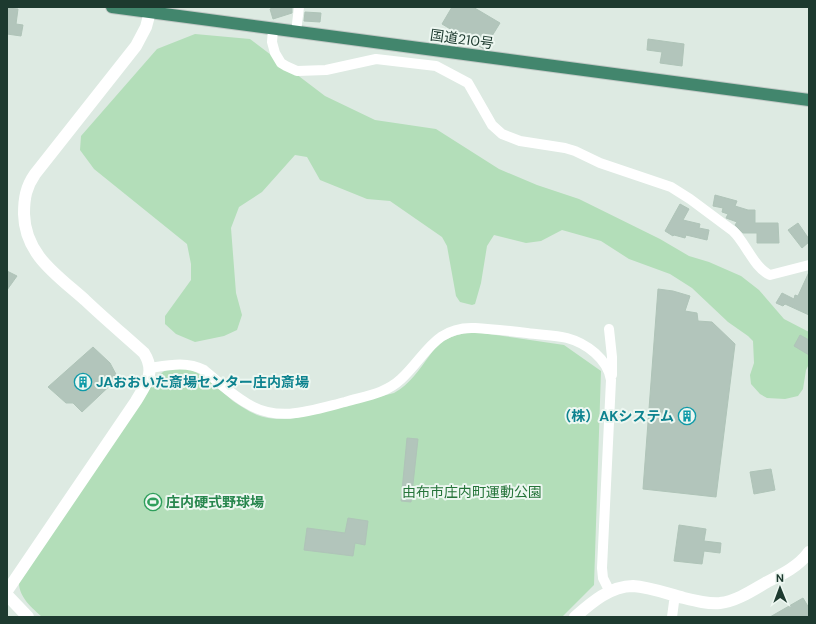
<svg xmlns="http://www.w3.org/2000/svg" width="816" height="624" font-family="'DM Sans','Noto Sans JP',sans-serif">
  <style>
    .green { fill: #b3deb9 }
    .building { fill: #b2c5bb; stroke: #afc4b8 }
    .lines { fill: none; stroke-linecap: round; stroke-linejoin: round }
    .trunk-casing { stroke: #c0c8c5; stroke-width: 14 }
    .minor { stroke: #fff; stroke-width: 10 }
    .tertiary { stroke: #fff; stroke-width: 12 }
    .trunk { stroke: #42866d; stroke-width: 12 }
    .labels { text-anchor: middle; stroke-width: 4; stroke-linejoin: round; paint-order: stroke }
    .street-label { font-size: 14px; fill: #1d3a2f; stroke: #edf7f1 }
    .culture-label { font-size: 14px; font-weight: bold; fill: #0d838f; stroke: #edf7f1; text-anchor: start }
    .park-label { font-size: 14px; fill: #257439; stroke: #edf7f1 }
    .leisure-label { font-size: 14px; font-weight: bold; fill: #27864d; stroke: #edf7f1; text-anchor: start }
  </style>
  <rect width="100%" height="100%" fill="#ddeae2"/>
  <!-- green -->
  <path class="green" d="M195 34 250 39 325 96 375 120 436 129 499 169 537 185 579 199 660 239 689 256 709 262 741 276 759 290 784 319 809 332V364L806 370 803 389 798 396 785 399 767 398 760 394 751 384 750 375 754 363 753 341 748 336 728 322 692 288 670 274 629 259 601 241 562 230 541 241 526 243 494 235 487 246 481 283 475 304 472 305 460 302 456 296 447 246 442 237 390 201 367 199 320 180 307 157 295 155 262 192 239 207 231 228 236 293 242 315 237 330 224 336 195 342 176 334 165 324V316L191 280V264L187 244 94 169 80 150 81 136 157 49Z
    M475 332 564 345 601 371 594 585 562 617H42C32 608 19 597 19 583L159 375C185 353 214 385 233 401 240 406 248 411 257 415 269 420 283 419 296 418L394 393C410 384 419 370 430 355 433 351 436 346 440 343 450 336 463 333 475 332Z"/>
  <!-- building -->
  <path class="building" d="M275 7H292V13L273 19 270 9Z
    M452 7H473L500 23 484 49 442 24Z
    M7 8 18 9 16 24 23 25 21 36 7 34Z
    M305 12 321 13 320 22 304 21Z
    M648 39 684 44 682 66 660 63 662 52 647 50Z
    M715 195 737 201 735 206 748 210H755V223H778L779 243H757V233H743L735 225 737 222 726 218 728 214 722 212 723 208 713 206Z
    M680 204 689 209 683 220 700 224 699 228 709 230 707 240 686 235 685 238 674 235 673 236 665 231Z
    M798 223 809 239V242L802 248 788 230Z
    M7 271 17 276 7 290Z
    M809 272V315L785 304 783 306 776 303 782 293 794 299 795 295 798 296Z
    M658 289 673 291 690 296 685 311 697 313 698 321 712 322 735 344 716 497 643 489Z
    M800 335 809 340V355L794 346Z
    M93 347 110 363 118 378 82 412 73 403H66L48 387Z
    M407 438 418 439 411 502 401 501Z
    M771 469 775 490 754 494 750 472Z
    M348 518 368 521 365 545 355 543 353 556 304 550 307 528 345 533Z
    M679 525 706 529 704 541 721 543 720 553 704 551 702 564 674 561Z
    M803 598 809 608V617H770Z"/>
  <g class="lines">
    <defs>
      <path id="trunk" d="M112 7 809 100"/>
    </defs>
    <!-- trunk casing -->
    <use href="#trunk" class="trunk-casing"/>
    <!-- minor -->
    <path class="minor" d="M273 29 272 42 275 53 281 63 286 66 297 71 326 70 376 59 436 66 468 83 492 125 502 134 520 141 565 148 575 151 600 163 671 187 690 199 733 231C746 243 754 268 770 275L809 265
      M296 32 299 7
      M609 329 612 357V375
      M150 368C169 365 187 361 204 370 218 382 232 395 248 404 279 423 313 410 345 402 365 396 385 394 401 379 426 356 435 326 475 328 493 329 510 331 527 333 540 335 554 335 567 338 586 343 608 359 611 380L602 568 603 578 610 592
      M672 617 674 602"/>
    <!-- tertiary -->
    <path class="tertiary" d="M7 591 136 401C146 384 156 372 144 353 124 335 104 318 85 300 57 275 25 255 24 214 24 198 26 187 35 174L136 46 146 27 150 12
      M7 595 28 617
      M575 617C591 603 610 586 633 586 650 587 668 594 684 598 696 601 708 604 720 603 737 601 753 590 767 582 783 574 799 566 809 552"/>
    <!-- trunk -->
    <use href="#trunk" class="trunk"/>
  </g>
  <!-- icons -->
  <defs>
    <symbol id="building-ring" viewBox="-11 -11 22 22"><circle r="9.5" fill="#edf7f1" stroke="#0f9aa8" stroke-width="1.5"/><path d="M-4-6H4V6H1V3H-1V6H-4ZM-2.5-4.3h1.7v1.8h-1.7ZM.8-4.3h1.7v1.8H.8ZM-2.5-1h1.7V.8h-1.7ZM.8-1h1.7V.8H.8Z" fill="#0f9aa8"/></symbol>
    <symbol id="stadium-ring" viewBox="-11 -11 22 22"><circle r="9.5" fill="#edf7f1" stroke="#2e9e5b" stroke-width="1.5"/><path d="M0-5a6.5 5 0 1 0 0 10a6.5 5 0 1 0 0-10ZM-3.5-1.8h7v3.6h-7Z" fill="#2e9e5b"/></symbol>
  </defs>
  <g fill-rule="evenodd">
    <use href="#building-ring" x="73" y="372" width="20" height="20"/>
    <use href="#building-ring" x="677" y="406" width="20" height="20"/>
    <use href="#stadium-ring" x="143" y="492" width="20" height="20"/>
  </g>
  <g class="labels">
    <!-- street labels -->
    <g class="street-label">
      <text transform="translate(462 39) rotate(8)" y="5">国道210号</text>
    </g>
    <!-- culture labels -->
    <g class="culture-label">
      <text x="96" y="387">JAおおいた斎場センター庄内斎場</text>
      <text x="674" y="421" text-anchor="end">（株）AKシステム</text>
    </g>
    <!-- park labels -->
    <g class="park-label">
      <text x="472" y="497">由布市庄内町運動公園</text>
    </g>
    <!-- leisure labels -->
    <g class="leisure-label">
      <text x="166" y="507">庄内硬式野球場</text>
    </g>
  </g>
  <!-- border -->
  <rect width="816" height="624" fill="none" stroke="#1d3a2f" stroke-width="16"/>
  <!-- north arrow -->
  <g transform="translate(780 588) rotate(359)" stroke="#edf7f1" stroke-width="3" paint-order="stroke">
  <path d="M0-3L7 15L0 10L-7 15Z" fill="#1d3a2f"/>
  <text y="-6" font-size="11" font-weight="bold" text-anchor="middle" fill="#1d3a2f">N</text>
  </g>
</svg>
